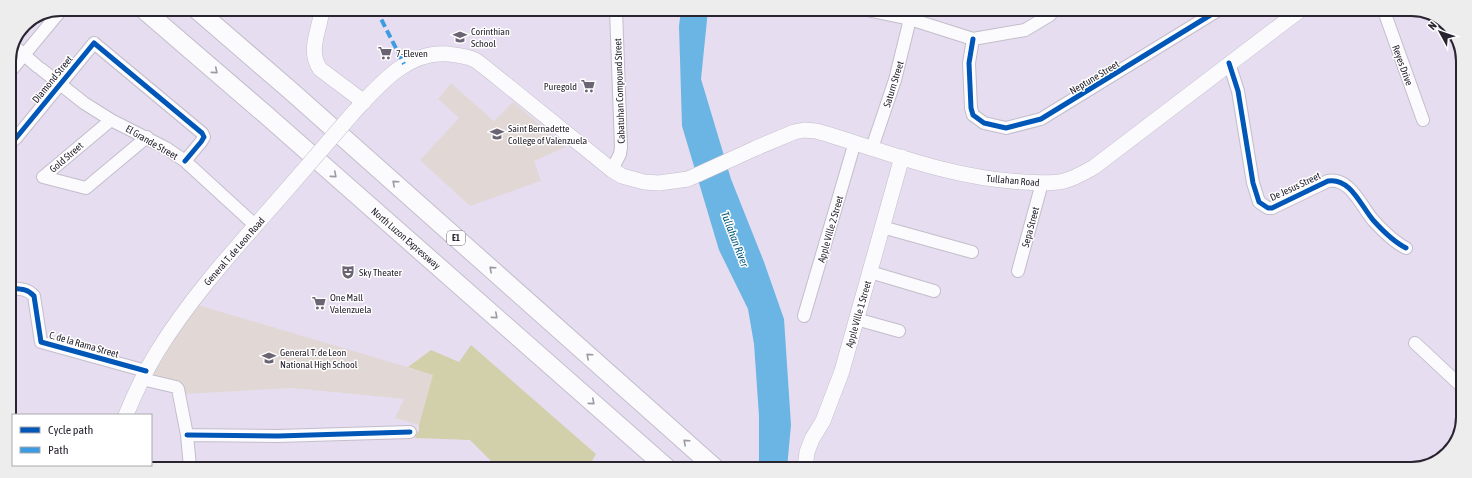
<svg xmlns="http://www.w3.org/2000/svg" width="1472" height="478" font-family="'Asap Condensed',sans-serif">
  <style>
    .education { fill: #e1d8d5 }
    .grass { fill: #d1d0ab }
    .water { fill: #6ab5e3 }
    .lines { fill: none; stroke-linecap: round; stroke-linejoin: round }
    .minor-casing { stroke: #c3bdcb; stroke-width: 14 }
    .major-casing { stroke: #c3bdcb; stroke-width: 16 }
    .highway-casing { stroke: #c3bdcb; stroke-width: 20 }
    .minor { stroke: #fbfafd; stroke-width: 12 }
    .major { stroke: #fbfafd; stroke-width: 15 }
    .highway { stroke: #fbfafd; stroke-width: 18 }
    .major-bridge-casing { stroke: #c3bdcb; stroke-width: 16; stroke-linecap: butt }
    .major-bridge { stroke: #fbfafd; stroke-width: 15 }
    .quiet { stroke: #3d9ce1; stroke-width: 4; stroke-dasharray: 8 4; stroke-linecap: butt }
    .cycleway-casing { stroke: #fff; stroke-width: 8 }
    .cycleway { stroke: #0057b8; stroke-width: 5 }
    .oneway { stroke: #9c9aa1 }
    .labels { text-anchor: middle; stroke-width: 3; stroke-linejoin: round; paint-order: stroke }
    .shield { fill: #fff; stroke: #69666e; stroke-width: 1 }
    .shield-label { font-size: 9px; font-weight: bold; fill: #292430 }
    .poi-label { font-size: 10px; fill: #292430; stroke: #fff; text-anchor: start }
    .street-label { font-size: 10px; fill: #292430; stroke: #fff }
    .water-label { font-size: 11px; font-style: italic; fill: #025a81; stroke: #fff }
    .rim { fill: none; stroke: #292430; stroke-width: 2 }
  </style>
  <rect width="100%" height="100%" fill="#e6def0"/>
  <!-- education -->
  <path class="education" d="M451 83 494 121 513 102 566 147 534 161 541 181 470 206 420 160 459 118 438 99Z
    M198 305 434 375 419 425 395 418 404 399 292 388 184 394 151 378 173 340Z"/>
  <!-- grass -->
  <path class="grass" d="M471 345 596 454 588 468H498L470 440 415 438 419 430V425L433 375 408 367 431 350 459 362Z"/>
  <!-- water -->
  <path class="water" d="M681 10H708L701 79 731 179 764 262 784 319 791 425 787 468H756L759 460V416L754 344 748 309 719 250 682 126 679 26Z"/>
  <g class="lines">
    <defs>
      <path id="minor" d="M867 10 910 19 973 39 1025 30 1050 15 1054 10
        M1384 11 1423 120
        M973 39 969 63 971 108 973 115 984 123 1006 128 1041 119 1217 11
        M15 47 38 67
        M1229 63 1238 91 1253 183 1259 202 1268 208H1272L1328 181C1350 177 1361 206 1373 220 1382 230 1394 242 1406 248
        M41 69 84 103 111 120 166 148 185 161 256 226
        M9 73 62 9
        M9 144 16 138 94 43 202 133 204 137 201 142 185 161
        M872 148 895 80 910 19
        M612 170 620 154 621 147 616 10
        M43 177 86 188 147 137
        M43 177 111 120
        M882 227 972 252
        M1018 271 1042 183
        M870 272 934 291
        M9 288C19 289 27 288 34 296L41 342 146 371
        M804 316 855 142
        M856 319 899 331
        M1415 343 1461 386
        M142 379 176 387 178 389 187 435 190 467
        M187 435 278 436 410 432"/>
      <path id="major" d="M322 9C320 30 307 50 320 69L364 102
        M354 112C380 84 407 51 448 54 457 55 467 56 475 60 481 64 487 69 492 73L612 170 622 176 644 182 659 183 688 179 756 148 794 132 804 130 816 131 827 134C891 154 956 179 1024 182 1037 183 1051 184 1064 181 1075 178 1085 172 1094 167L1299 11
        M126 415C135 393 145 372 157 352 194 292 244 239 290 186
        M103 467 104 465
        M805 468 807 452 812 439 823 421 842 371 902 157"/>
      <path id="highway" d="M143 9 265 114 667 468
        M196 9 291 91 715 468"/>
    </defs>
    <!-- minor casing -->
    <use href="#minor" class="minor-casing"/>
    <!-- major casing -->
    <use href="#major" class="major-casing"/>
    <!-- highway casing -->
    <use href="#highway" class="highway-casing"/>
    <!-- minor -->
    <use href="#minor" class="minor"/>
    <!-- major -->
    <use href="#major" class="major"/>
    <!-- highway -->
    <use href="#highway" class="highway"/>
    <defs>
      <path id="major-bridge" d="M290 186 354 112"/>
    </defs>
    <!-- major-bridge casing -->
    <use href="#major-bridge" class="major-bridge-casing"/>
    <!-- major-bridge -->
    <use href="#major-bridge" class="major-bridge"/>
    <!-- quiet -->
    <path class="quiet" d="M376 9 404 64"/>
    <defs>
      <path id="cycleway" d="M973 39 969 63 971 108 973 115 984 123 1006 128 1041 119 1217 11
        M1229 63 1238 91 1253 183 1259 202 1268 208H1272L1328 181C1350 177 1361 206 1373 220 1382 230 1394 242 1406 248
        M9 144 16 138 94 43 202 133 204 137 201 142 185 161
        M9 288C19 289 27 288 34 296L41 342 146 371
        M187 435 278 436 410 432"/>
    </defs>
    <!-- cycleway casing -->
    <use href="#cycleway" class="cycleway-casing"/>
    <!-- cycleway -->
    <use href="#cycleway" class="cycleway"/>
  </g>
  <!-- one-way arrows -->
  <defs><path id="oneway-chevron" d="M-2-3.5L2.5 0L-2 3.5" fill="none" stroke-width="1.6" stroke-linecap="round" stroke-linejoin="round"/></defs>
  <g class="oneway">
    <use href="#oneway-chevron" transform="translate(215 71) rotate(40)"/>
    <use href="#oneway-chevron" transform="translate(334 175) rotate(41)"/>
    <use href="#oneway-chevron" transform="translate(395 183) rotate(-138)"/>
    <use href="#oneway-chevron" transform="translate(492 269) rotate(-138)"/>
    <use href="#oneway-chevron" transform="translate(495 316) rotate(41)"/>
    <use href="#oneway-chevron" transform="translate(589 356) rotate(-138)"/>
    <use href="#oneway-chevron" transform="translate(592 402) rotate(41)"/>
    <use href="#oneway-chevron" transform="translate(686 442) rotate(-138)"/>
  </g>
  <!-- icons -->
  <defs>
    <symbol id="school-bare" viewBox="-9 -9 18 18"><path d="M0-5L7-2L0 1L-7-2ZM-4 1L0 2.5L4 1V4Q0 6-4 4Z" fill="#6b6573" stroke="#fff" stroke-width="2.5" paint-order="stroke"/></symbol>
    <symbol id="supermarket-bare" viewBox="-9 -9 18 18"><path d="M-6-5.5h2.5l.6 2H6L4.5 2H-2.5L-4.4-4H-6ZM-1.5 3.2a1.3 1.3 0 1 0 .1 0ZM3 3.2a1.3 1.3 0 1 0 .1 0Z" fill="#6b6573" stroke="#fff" stroke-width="2.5" paint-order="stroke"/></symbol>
    <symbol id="university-bare" viewBox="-9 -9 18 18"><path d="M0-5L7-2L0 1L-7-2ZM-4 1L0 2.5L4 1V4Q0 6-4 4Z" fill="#6b6573" stroke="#fff" stroke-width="2.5" paint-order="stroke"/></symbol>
    <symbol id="theatre-bare" viewBox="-9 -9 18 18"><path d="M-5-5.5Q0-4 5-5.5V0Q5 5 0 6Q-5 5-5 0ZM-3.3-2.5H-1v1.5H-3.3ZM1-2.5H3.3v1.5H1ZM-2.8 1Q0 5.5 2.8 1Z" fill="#6b6573" stroke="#fff" stroke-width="2.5" paint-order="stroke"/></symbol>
  </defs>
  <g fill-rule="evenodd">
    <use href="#school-bare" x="450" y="27" width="20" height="20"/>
    <use href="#supermarket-bare" x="375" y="43" width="20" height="20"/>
    <use href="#supermarket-bare" x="578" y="76" width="20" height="20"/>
    <use href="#university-bare" x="487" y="124" width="20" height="20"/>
    <use href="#theatre-bare" x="338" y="262" width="20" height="20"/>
    <use href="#supermarket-bare" x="309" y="293" width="20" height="20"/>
    <use href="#school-bare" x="259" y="348" width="20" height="20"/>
  </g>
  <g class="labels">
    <!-- shield labels -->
    <rect class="shield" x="447" y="231" width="18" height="14" rx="3"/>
    <g class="shield-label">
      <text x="456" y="241">E1</text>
    </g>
    <!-- poi labels -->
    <g class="poi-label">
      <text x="471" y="35">Corinthian<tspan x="471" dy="12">School</tspan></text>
      <text x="396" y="57">7-Eleven</text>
      <text x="577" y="90" text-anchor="end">Puregold</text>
      <text x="508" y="132">Saint Bernadette<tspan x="508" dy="12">College of Valenzuela</tspan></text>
      <text x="359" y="276">Sky Theater</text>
      <text x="330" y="301">One Mall<tspan x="330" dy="12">Valenzuela</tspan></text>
      <text x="280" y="356">General T. de Leon<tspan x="280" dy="12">National High School</tspan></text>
    </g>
    <!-- street labels -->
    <g class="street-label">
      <text transform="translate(1403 65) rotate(70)" y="4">Reyes Drive</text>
      <text transform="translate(1094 77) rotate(-31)" y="4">Neptune Street</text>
      <text transform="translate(52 79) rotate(-51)" y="4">Diamond Street</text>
      <text transform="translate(893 84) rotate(-73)" y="4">Saturn Street</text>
      <text transform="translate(619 91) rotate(-92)" y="4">Cabatuhan Compound Street</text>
      <text transform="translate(152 142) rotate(30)" y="4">El Grande Street</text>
      <text transform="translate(66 157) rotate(-41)" y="4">Gold Street</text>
      <text transform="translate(1013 180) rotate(5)" y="4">Tullahan Road</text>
      <text transform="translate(1295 186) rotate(-25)" y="4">De Jesus Street</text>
      <text transform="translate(1030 227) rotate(-75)" y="4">Sepa Street</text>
      <text transform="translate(830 229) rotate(-74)" y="4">Apple Ville 2 Street</text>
      <text transform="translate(406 238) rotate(41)" y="4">North Luzon Expressway</text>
      <text transform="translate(234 251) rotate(-49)" y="4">General T. de Leon Road</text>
      <text transform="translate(858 314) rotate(-74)" y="4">Apple Ville 1 Street</text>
      <text transform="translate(84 344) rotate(16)" y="4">C. de la Rama Street</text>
    </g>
    <!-- water labels -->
    <g class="water-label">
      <text transform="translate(735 239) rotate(69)" y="4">Tullahan River</text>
    </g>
  </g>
  <!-- crop -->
  <path d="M0 0H1472V478H0ZM61 16H1411A45 45 0 0 1 1456 61V417A45 45 0 0 1 1411 462H61A45 45 0 0 1 16 417V61A45 45 0 0 1 61 16Z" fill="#eeedee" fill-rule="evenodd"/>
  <path class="rim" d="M61 16H1411A45 45 0 0 1 1456 61V417A45 45 0 0 1 1411 462H61A45 45 0 0 1 16 417V61A45 45 0 0 1 61 16Z"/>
  <!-- legend -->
  <rect x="12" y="414" width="140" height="52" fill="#ffffff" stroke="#a9a7ac"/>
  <rect x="20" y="427" width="20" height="6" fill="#0057b8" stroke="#a9a7ac"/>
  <text x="48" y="434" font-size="12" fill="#292430">Cycle path</text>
  <rect x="20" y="447" width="20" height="6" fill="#3d9ce1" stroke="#a9a7ac"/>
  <text x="48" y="454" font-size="12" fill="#292430">Path</text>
  <!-- north arrow -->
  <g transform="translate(1440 32) rotate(310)" stroke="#ffffff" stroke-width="3" paint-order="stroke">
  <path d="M0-3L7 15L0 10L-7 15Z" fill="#292430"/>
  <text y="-6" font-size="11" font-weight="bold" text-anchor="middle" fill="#292430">N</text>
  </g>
</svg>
